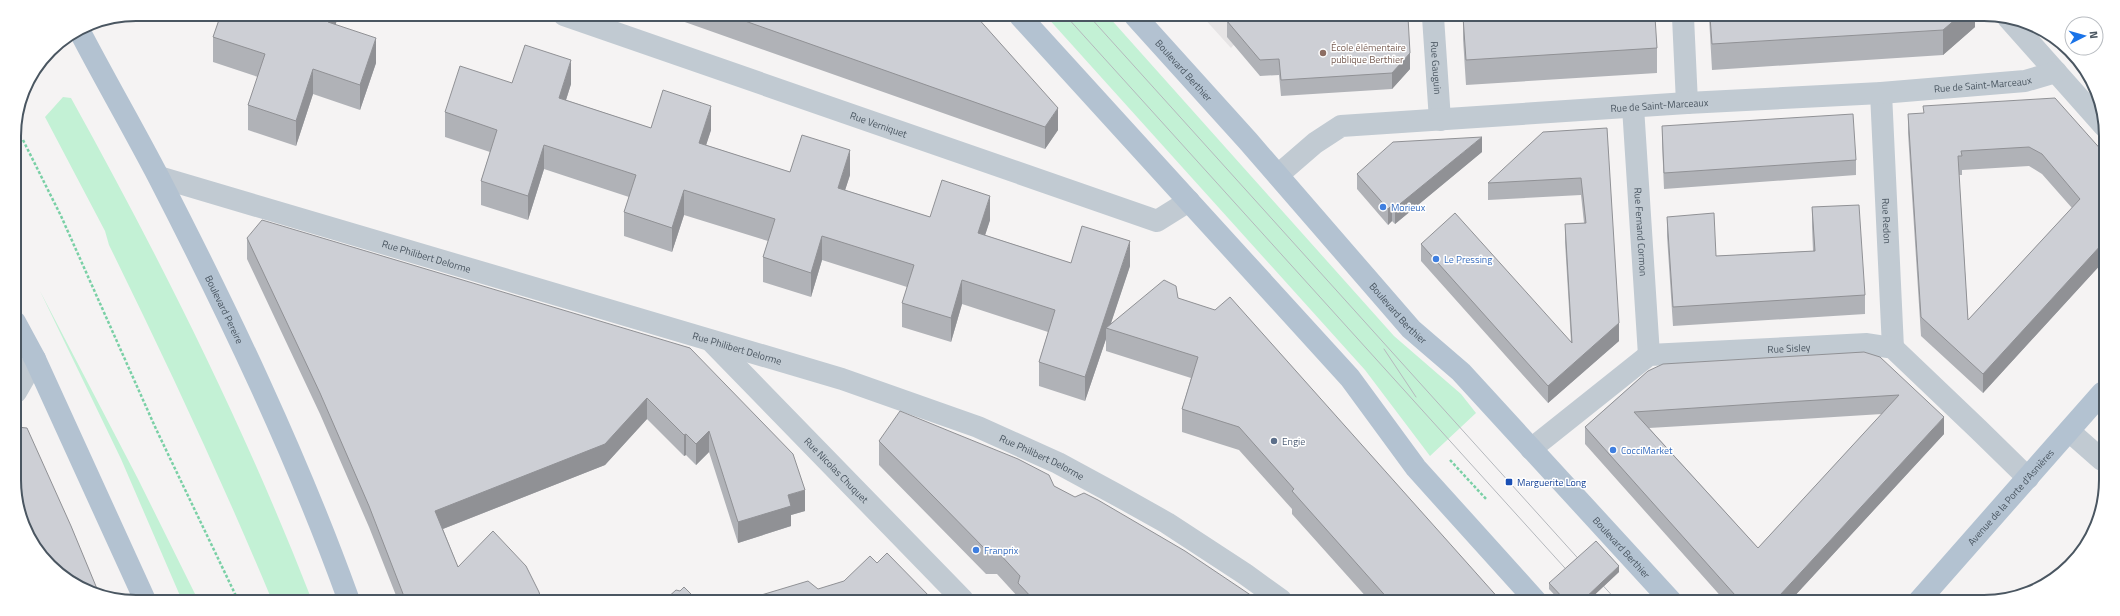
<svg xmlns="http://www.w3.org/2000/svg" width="2120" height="616" font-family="'Titillium Web',sans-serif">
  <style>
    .education { fill: #e6e4e5 }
    .green { fill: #c3f1d5 }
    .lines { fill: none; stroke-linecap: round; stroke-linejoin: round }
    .path { stroke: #7ad0a6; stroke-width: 2.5; stroke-dasharray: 3 2; stroke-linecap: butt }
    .minor { stroke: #c1cad2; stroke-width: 22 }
    .major { stroke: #b3c2d1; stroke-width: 22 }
    .tram { stroke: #b5b8bd; stroke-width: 1 }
    .wall { fill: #b0b2b7; fill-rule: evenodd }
    .shaded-wall { fill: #909195 }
    .building { fill: #cdcfd5; stroke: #909195; fill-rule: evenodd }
    .education-dot { fill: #8d6e63; stroke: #fff; stroke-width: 1.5 }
    .shop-dot { fill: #3f7fe0; stroke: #fff; stroke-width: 1.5 }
    .service-dot { fill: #5c6f8a; stroke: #fff; stroke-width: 1.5 }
    .transit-dot { fill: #1a4fb4; stroke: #fff; stroke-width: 1.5 }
    .labels { text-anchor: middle; stroke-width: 3; stroke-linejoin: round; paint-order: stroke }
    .education-label { font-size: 10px; fill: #785e54; stroke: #fff; text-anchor: start }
    .street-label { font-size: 10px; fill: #4a5661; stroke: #fff }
    .shop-label { font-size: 10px; fill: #366cbe; stroke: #fff; text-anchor: start }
    .service-label { font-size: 10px; fill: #4e5e75; stroke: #fff; text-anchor: start }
    .transit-label { font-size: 10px; fill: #164399; stroke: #fff; text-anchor: start }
    .rim { fill: none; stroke: #4a5661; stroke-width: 2 }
  </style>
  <rect width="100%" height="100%" fill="#f5f3f3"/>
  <!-- education -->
  <path class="education" d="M1202 16 1363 17 1242 36 1231 48Z"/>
  <!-- green -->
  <path class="green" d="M1046 16H1108L1394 336 1461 394 1476 413 1430 456 1365 370Z
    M63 97 71 98C161 260 244 426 311 598H271C221 478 166 361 109 245L105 231 45 117Z
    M40 291 138 479 197 598H181L121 459Z"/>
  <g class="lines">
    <!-- path -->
    <path class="path" d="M23 140 61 216 156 429 237 598
      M1450 460 1487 500"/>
    <!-- minor -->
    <g class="minor">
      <path id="s1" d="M564 15 1157 221 1189 201"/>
      <path id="s2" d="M1433 17 1440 120"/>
      <path d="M1683 17 1687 103"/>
      <path d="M2008 18 2104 126"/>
      <path id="s3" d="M1881 93 1893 348"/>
      <path id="s4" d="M1633 107 1649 355"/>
      <path id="s5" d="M1278 175 1315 143 1341 126 1687 103 1881 93 2025 81 2056 72"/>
      <path id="s6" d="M159 177 842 379 978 427 1058 463 1117 495 1167 523 1245 574 1281 600"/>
      <path id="s7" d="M711 341 963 600"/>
      <path d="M16 392 35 359"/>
      <path d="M2069 431 2102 460"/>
      <path id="s8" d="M1531 449 1649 355 1867 344 1893 348 1979 430 2028 478"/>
    </g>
    <!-- major -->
    <g class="major">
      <path d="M1020 16 1350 378 1416 468 1536 601"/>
      <path id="s9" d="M1135 16 1248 141 1411 329 1461 372 1671 601"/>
      <path id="s10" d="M79 30C105 80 133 128 159 178 229 314 296 454 348 598"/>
      <path d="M15 322 35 359 144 598"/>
      <path id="s11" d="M1918 602 2102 393"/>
    </g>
    <!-- tram -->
    <path class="tram" d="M1066 16 1573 577
      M1089 16 1584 565
      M1384 349 1416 397
      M1597 579 1617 601
      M1583 589 1594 601"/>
  </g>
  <!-- wall -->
  <path class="wall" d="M221 14H339L335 25 376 63 360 110 313 94 296 146 248 130V105L258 77 213 62V37Z
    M665 15 976 16 1058 130 1045 149Z
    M1463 17 1657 48V73L1466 85 1463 39Z
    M1709 17 1975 18V27L1943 55 1712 70Z
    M1227 21 1410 69 1392 89 1281 96 1279 75 1260 76 1227 37Z
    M512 83 571 84 566 100 651 128 711 130 706 145 790 172 850 175 845 190 930 217 990 220 985 235 1071 263 1130 266 1111 323 1178 298 1501 601 1369 600 1292 514V509L1239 450 1182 432V409L1191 378 1106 351V339L1085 401 1039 386V362L1048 332 962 304 951 342 902 327V303L907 287 822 260 811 297 763 282V257L768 241 684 215 672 252 624 236V212L629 197 544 169 528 220 481 205V181L490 152 445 137V112Z
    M1908 114 2104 153 2103 262 1983 393 1921 336 1908 133ZM2029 166 2042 174 2072 208 1968 320 1959 175H1962V170Z
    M1662 126 1856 160V175L1664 189 1662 142Z
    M1607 128 1619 341 1548 403 1421 261V244L1571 342 1565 242V224L1584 223 1581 195 1488 200V183Z
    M1482 152 1395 224 1392 221 1388 225 1357 189V174Z
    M1812 207 1865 295V314L1673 326 1667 236V217L1716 256 1813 251 1812 227Z
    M247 238 690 348 805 511 791 515V526L738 543 709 452 696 465 686 455 684 456 647 419 605 465 443 529 458 567 541 599 397 598 369 527 320 414 247 259Z
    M1864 352 1944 434 1790 601H1725L1585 444V427L1648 371ZM1882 414 1758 548 1649 428 1786 420Z
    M879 441 1054 486 1258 600H1018V597L997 574H986L879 465Z
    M1619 572 1588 601H1560L1549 589V583Z"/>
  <!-- shaded-wall -->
  <path class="shaded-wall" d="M331 14H339L328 48V22Z
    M1957 18H1975V27L1943 55V30Z
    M376 38V63L360 110V85Z
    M1410 53V69L1392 89V73Z
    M571 60V84L559 122V98Z
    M313 69V94L296 146V121Z
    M711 106V130L699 167V143Z
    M1058 108V130L1045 149V127Z
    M1482 137V152L1395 224V208Z
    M544 145V169L528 220V196Z
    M850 150V175L838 212V188Z
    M684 190V215L672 252V228Z
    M990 196V220L978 257V233Z
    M1392 205V221L1388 225V209Z
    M822 236V260L811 297V273Z
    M1130 241V266L1109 329 1106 328V339L1085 401V377Z
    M2103 243V262L1983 393V374Z
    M962 280V304L951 342V318Z
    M1619 323V341L1548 403V386Z
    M647 398V419L605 465 435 532V511Z
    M1944 417V434L1790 601H1780V595Z
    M709 431V452L696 465V444Z
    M686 434V455L684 456V435Z
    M805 490V511L791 515V526L738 543V522L788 495Z
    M1619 566V572L1588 601H1582Z
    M1407 594V601H1400Z"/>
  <!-- building -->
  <path class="building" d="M221 14H331L328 22 376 38 360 85 313 69 296 121 248 105 265 54 213 37Z
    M728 15 976 16 1058 108 1045 127Z
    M1294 17H1408L1410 53 1392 73 1281 80 1279 59 1260 60 1227 21Z
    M1463 17H1655L1657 48 1466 60Z
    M1710 17 1957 18 1943 30 1712 44Z
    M525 45 571 60 559 98 651 128 663 90 711 106 699 143 790 172 802 135 850 150 838 188 930 217 942 180 990 196 978 233 1071 263 1082 226 1130 241 1085 377 1039 362 1055 310 962 280 951 318 902 303 914 265 822 236 811 273 763 257 775 219 684 190 672 228 624 212 636 175 544 145 528 196 481 181 497 130 445 112 460 66 512 83Z
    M2055 98 2104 153 2103 243 1983 374 1921 317 1908 114 1924 113 1923 106ZM2029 147 2042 154 2080 199 1968 320 1958 156H1962L1961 151Z
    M1853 114 1856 160 1664 173 1662 126Z
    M1607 128 1619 323 1548 386 1421 244 1455 213 1572 343 1565 224 1586 223 1581 178 1488 183 1543 132Z
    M1482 137 1395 208 1392 205 1388 209 1357 174 1393 142Z
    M1859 205 1865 295 1673 307 1667 217 1714 213 1716 256 1815 251 1812 207Z
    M262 220 690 348 793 454 805 490 788 495 791 506 738 522 709 431 696 444 686 434 684 435 647 398 605 444 435 511 458 567 493 531 526 566 539 592 541 599H405L369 506 320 393 247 238Z
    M1164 280 1176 286 1178 298 1215 310 1230 297 1501 601H1413L1407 594 1400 601H1390L1292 491 1294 489 1239 427 1182 409 1198 357 1106 328Z
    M1864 352 1880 357 1944 417 1780 595H1735L1585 427 1648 371 1663 364ZM1899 395 1758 548 1634 412 1786 402Z
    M900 411 1018 459 1049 475 1054 486 1075 497 1084 493 1098 500 1185 551 1258 600H1034L1018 583 1020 576 997 551 986 550 879 441Z
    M16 427 27 428 71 526 100 596 75 586 44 561 16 504Z
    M1596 541 1619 566 1582 601H1566L1549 583Z
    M887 553 933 600 748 599 808 581 818 589 844 581 870 556 877 563Z
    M684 587 696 599H666L676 590 680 591Z"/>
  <!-- markers -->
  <circle class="education-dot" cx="1323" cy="53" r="4"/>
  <g class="shop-dot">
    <circle cx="1383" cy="207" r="4"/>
    <circle cx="1436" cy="259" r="4"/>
    <circle cx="1613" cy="450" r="4"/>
    <circle cx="976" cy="550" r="4"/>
  </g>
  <circle class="service-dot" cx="1274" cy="441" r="4"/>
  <rect class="transit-dot" x="1505" y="478" width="8" height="8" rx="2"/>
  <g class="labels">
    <!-- education labels -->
    <g class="education-label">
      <text x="1331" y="51">École élémentaire<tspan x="1331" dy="12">publique Berthier</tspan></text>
    </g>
    <!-- street labels -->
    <g class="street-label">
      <text dy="4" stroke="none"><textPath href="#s2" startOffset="51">Rue Gauguin</textPath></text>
      <text dy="4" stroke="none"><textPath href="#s9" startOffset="73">Boulevard Berthier</textPath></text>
      <text dy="4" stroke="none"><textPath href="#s5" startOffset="723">Rue de Saint-Marceaux</textPath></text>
      <text dy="4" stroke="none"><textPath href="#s5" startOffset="399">Rue de Saint-Marceaux</textPath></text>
      <text dy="4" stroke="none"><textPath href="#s1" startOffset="333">Rue Verniquet</textPath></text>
      <text dy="4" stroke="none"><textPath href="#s3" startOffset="128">Rue Redon</textPath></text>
      <text dy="4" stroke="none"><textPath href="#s4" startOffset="125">Rue Fernand Cormon</textPath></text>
      <text dy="4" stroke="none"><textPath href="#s6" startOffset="279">Rue Philibert Delorme</textPath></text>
      <text dy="4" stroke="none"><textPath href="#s10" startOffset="315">Boulevard Pereire</textPath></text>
      <text dy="4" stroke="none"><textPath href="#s9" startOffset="397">Boulevard Berthier</textPath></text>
      <text dy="4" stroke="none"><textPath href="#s8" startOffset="291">Rue Sisley</textPath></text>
      <text dy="4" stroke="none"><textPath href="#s6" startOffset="603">Rue Philibert Delorme</textPath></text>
      <text dy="4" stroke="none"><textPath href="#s6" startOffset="927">Rue Philibert Delorme</textPath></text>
      <text dy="4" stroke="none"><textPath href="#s7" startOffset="180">Rue Nicolas Chuquet</textPath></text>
      <text dy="4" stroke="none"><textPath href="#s11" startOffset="140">Avenue de la Porte d'Asnières</textPath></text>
      <text dy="4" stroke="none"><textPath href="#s9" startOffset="721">Boulevard Berthier</textPath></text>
    </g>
    <!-- shop labels -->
    <g class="shop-label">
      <text x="1391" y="211">Morieux</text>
      <text x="1444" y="263">Le Pressing</text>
      <text x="1621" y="454">CocciMarket</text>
      <text x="984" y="554">Franprix</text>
    </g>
    <!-- service labels -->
    <g class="service-label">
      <text x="1282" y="445">Engie</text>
    </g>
    <!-- transit labels -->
    <g class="transit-label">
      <text x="1517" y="486">Marguerite Long</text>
    </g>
  </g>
  <!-- crop -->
  <path d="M0 0H2120V616H0ZM136 21H1984A115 115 0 0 1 2099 136V480A115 115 0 0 1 1984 595H136A115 115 0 0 1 21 480V136A115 115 0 0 1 136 21Z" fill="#fff" fill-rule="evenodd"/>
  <path class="rim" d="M136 21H1984A115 115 0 0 1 2099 136V480A115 115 0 0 1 1984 595H136A115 115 0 0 1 21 480V136A115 115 0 0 1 136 21Z"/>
  <!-- north arrow -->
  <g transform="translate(2084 36) rotate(84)"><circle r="19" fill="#ffffff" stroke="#b7bbc0"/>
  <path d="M0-3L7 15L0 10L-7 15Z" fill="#1a73e8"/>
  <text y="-6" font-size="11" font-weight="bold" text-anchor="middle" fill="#4a5661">N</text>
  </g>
</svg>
